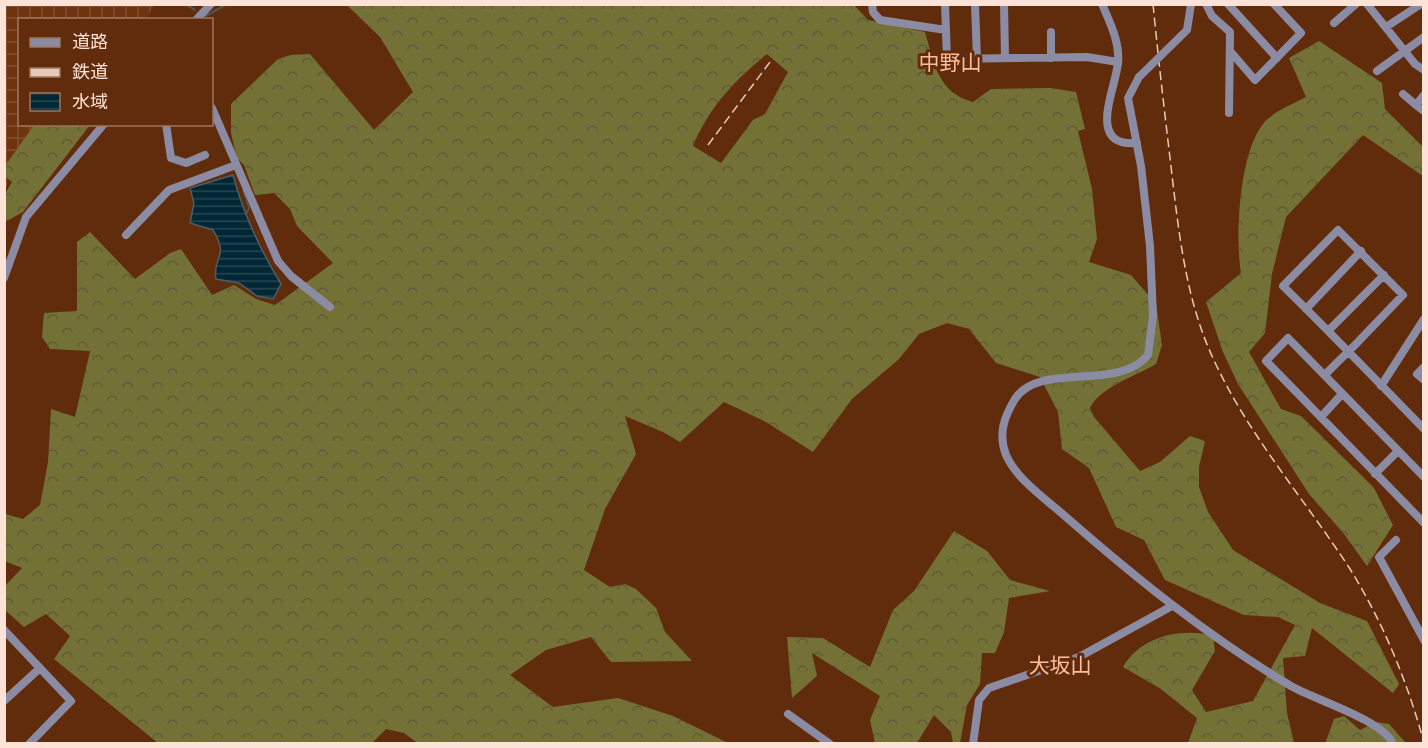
<svg xmlns="http://www.w3.org/2000/svg" width="1428" height="748" font-family="Raleway,'Noto Sans JP',sans-serif">
  <style>
    .industrial { fill: url(#industrial-grid) }
    .forest { fill: url(#forest-crowns); fill-rule: evenodd }
    .water { fill: url(#water-rules); stroke: #4d5f66; stroke-width: 1.5 }
    .lines { fill: none; stroke-linecap: round; stroke-linejoin: round }
    .stream { stroke: #4d5f66; stroke-width: 1.5 }
    .minor { stroke: #8c8ba4; stroke-width: 8 }
    .rail { stroke: #e7cabb; stroke-width: 1.5; stroke-dasharray: 9 4.5; stroke-linecap: butt }
    .minor-bridge { stroke: #8c8ba4; stroke-width: 8 }
    .labels { text-anchor: middle; stroke-width: 6; stroke-linejoin: round; paint-order: stroke }
    .quarter-label { font-size: 21px; fill: #febd9c; stroke: #612c0c }
  </style>
  <defs>
    <pattern id="industrial-grid" width="8" height="8" patternUnits="userSpaceOnUse" patternTransform="scale(1.5)"><rect width="8" height="8" fill="#6e340f"/><path d="M0 4h8M4 0v8" fill="none" stroke="#845131"/></pattern>
    <pattern id="forest-crowns" width="20" height="18" patternUnits="userSpaceOnUse" patternTransform="scale(1.5)"><rect width="20" height="18" fill="#737136"/><path d="M2 6a3 3 0 1 1 6 0M12 15a3 3 0 1 1 6 0" fill="none" stroke="#605a3b"/></pattern>
    <pattern id="water-rules" width="6" height="5" patternUnits="userSpaceOnUse" patternTransform="scale(1.5)"><rect width="6" height="5" fill="#012735"/><path d="M0 2.5h6" fill="none" stroke="#274652"/></pattern>
  </defs>
  <rect width="100%" height="100%" fill="#612c0c"/>
  <!-- industrial -->
  <path class="industrial" d="M5 5H154L146 19 20 20V124L33 125 5 190Z"/>
  <!-- forest -->
  <path class="forest" d="M347 5H854L868 20 925 32C934 63 938 93 973 102L991 89 1051 88 1076 92 1085 129 1078 131 1092 189 1097 239 1089 262 1131 275 1156 304 1162 345 1156 364C1136 376 1100 387 1090 408L1094 417 1140 471 1160 462 1190 436 1205 441 1199 467V487L1208 512 1233 550 1320 603 1367 621 1399 684 1393 693 1312 628 1305 656 1283 658 1287 713 1294 743H1188L1197 718 1161 689 1123 667C1140 637 1181 627 1213 636L1215 651 1192 690 1206 712 1253 701 1295 625 1278 617 1244 615 1165 580 1144 540 1116 527 1089 468 1062 449 1058 412 1040 377 996 363 969 329 947 323 919 334 899 359 852 399 813 452 766 422 724 402 680 442 663 432 625 416 636 454 605 509 584 570 610 587 625 584 636 589 656 608 665 632 692 661 611 662 591 637 546 650 510 675 553 707 618 698 673 716 728 743 419 744 404 733 386 729 372 743H158L54 659 70 636 46 614 24 627 5 610 4 587 22 568 5 561V514L23 519 40 505 48 462 51 409 75 417 90 351 50 349 42 337 44 313 77 311V242L90 232 135 279 170 253 181 249 212 295 234 285 256 299 275 305 333 263 297 226 290 209 274 193 255 195 244 165 237 158 231 133V104L278 59 291 55 310 54 374 130 413 92 380 37ZM767 54 788 72 765 114 753 120 721 163 693 146C709 107 735 80 767 54Z
    M1319 41 1382 83 1385 109 1423 147V176L1363 135 1286 217 1272 274 1265 333 1249 352 1281 409 1301 416 1355 469 1374 488 1393 525 1367 566 1344 534 1309 494 1238 384 1223 352 1206 302 1241 273C1235 237 1239 154 1263 124 1274 111 1291 105 1306 97L1289 58Z
    M34 125H90L23 212 5 222V194L12 182 5 176V166Z
    M954 531 987 551 1010 580 1050 591 1009 598 1004 632 995 653H982L980 684 967 705 960 743H953L951 732 934 715 917 743H875L870 720 880 696 812 653 817 676 792 698 787 637 823 638 870 667 893 610 914 591Z
    M1344 716 1360 730 1376 722 1389 724 1406 743 1325 744 1334 719Z"/>
  <!-- water -->
  <path class="water" d="M233 175C243 213 261 251 281 284L273 299 257 296 239 283 216 279C212 256 230 258 213 230L190 223 194 203 190 188Z"/>
  <g class="lines">
    <!-- stream -->
    <path class="stream" d="M185 4 195 10
      M206 16 227 4
      M243 190 249 208 246 214"/>
    <!-- minor -->
    <path class="minor" d="M872 4 873 12 880 20 946 30
      M945 4 947 59 1087 57 1118 62
      M975 4 977 59
      M1004 4 1005 58
      M1102 4C1110 23 1120 42 1118 63 1115 91 1086 147 1137 143
      M1206 4 1212 16 1230 32 1229 113
      M1228 4 1277 58
      M1367 4 1415 64 1424 70
      M196 20 211 4
      M1334 23 1356 4
      M1386 27 1421 4
      M1051 32V58
      M1230 51 1255 80 1301 33 1274 4
      M1377 71 1424 37
      M1139 77 1128 98 1141 166 1150 246 1153 316 1148 355C1118 392 1040 361 1015 399 1004 417 998 434 1006 455 1017 480 1046 499 1066 517 1137 579 1210 638 1291 686 1315 700 1383 720 1393 744
      M1403 94 1416 105
      M1424 95 1416 105 1424 111
      M212 108 278 261 291 276 330 307
      M166 124 171 158 186 163 205 155
      M126 235 169 190 236 165
      M4 278 26 217 104 124
      M1306 309 1361 251
      M1328 331 1384 275
      M1424 367 1417 374 1424 380
      M1325 375C1334 365 1344 356 1354 346L1403 295 1338 230 1283 286C1331 333 1377 381 1424 429
      M1381 386 1424 319
      M1321 417 1342 394
      M1375 474 1398 451
      M1424 477 1288 338 1266 361 1424 523
      M1396 540 1379 557 1424 640
      M4 630 71 701 29 744
      M4 701 40 668
      M788 714 830 744
      M973 744 979 700 989 688 1079 657 1172 606"/>
    <!-- rail -->
    <path class="rail" d="M1153 4C1158 56 1164 107 1170 158 1178 225 1184 294 1212 356 1247 434 1304 498 1350 569 1383 622 1408 683 1424 743
      M708 145 770 62"/>
    <!-- minor-bridge -->
    <path class="minor-bridge" d="M1139 77 1187 30 1191 4"/>
  </g>
  <g class="labels">
    <!-- quarter labels -->
    <g class="quarter-label">
      <text x="950" y="70">中野山</text>
      <text x="1060" y="673">大坂山</text>
    </g>
  </g>
  <!-- border -->
  <rect width="1428" height="748" fill="none" stroke="#fde3d7" stroke-width="12"/>
  <!-- legend -->
  <rect x="18" y="18" width="195" height="108" fill="#612c0c" stroke="#9f755d" stroke-width="1.5"/>
  <rect x="30" y="38" width="30" height="9" fill="#8c8ba4" stroke="#9f755d" stroke-width="1.5"/>
  <text x="72" y="48" font-size="18" fill="#fde3d7">道路</text>
  <rect x="30" y="68" width="30" height="9" fill="#e7cabb" stroke="#9f755d" stroke-width="1.5"/>
  <text x="72" y="78" font-size="18" fill="#fde3d7">鉄道</text>
  <rect x="30" y="93" width="30" height="18" fill="url(#water-rules)" stroke="#9f755d" stroke-width="1.5"/>
  <text x="72" y="108" font-size="18" fill="#fde3d7">水域</text>
</svg>
